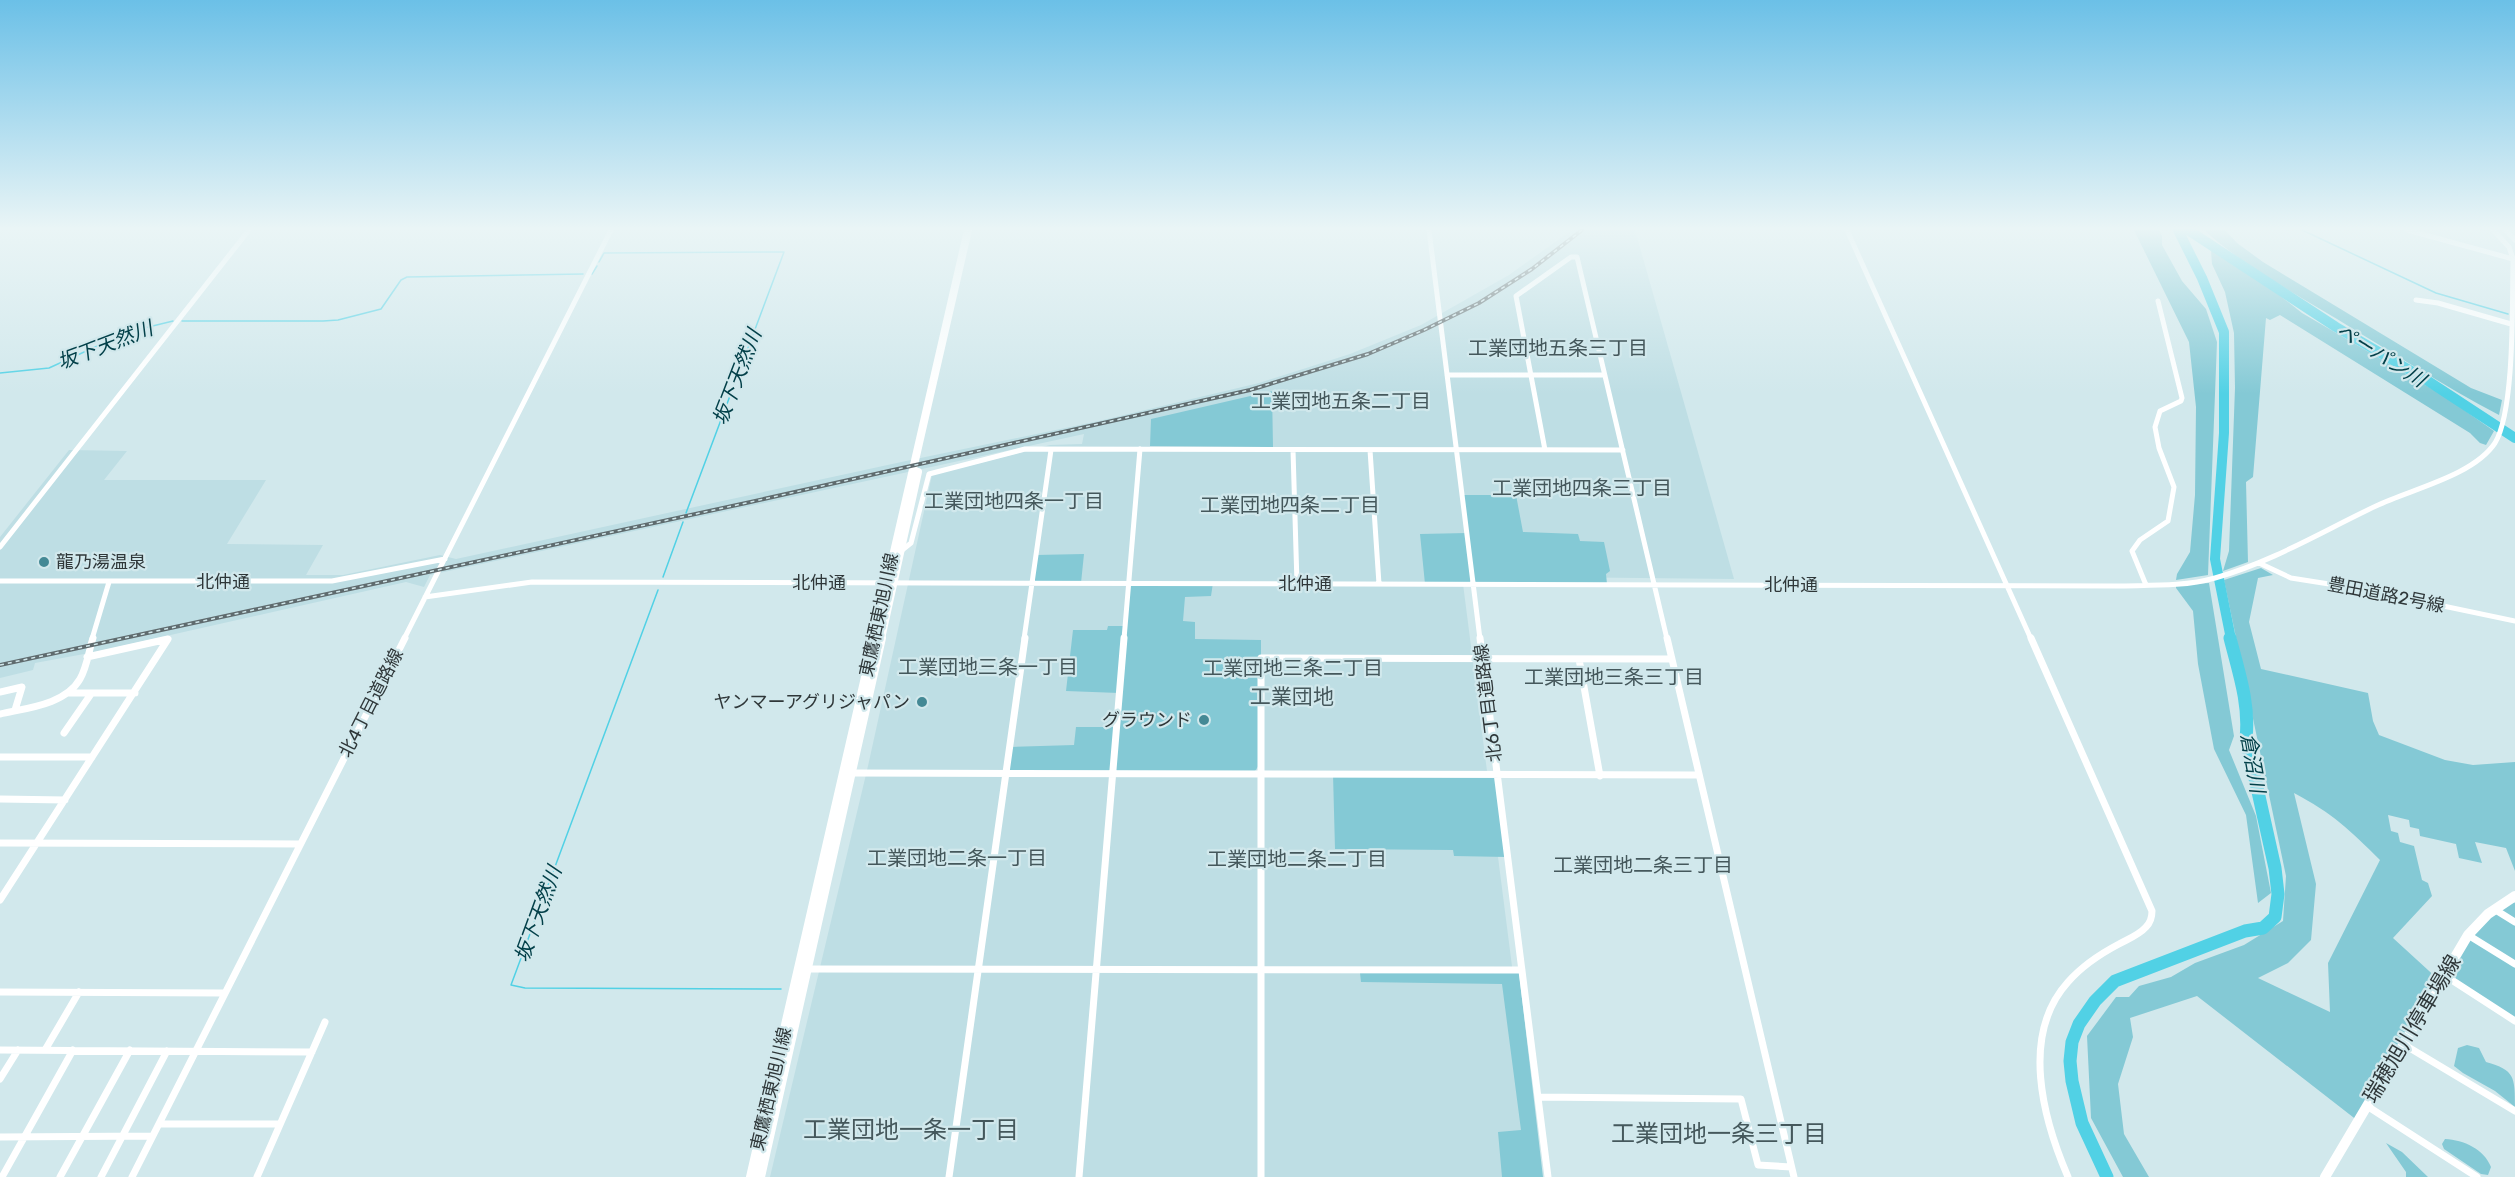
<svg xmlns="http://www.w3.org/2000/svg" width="2515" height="1177" font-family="Rubik,'Noto Sans JP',sans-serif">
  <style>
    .built { fill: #bedee4 }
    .green { fill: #84c9d5; fill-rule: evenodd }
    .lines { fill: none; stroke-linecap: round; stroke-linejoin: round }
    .stream { stroke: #51d1e5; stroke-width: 1.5 }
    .river-far1 { stroke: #51d1e5; stroke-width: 10 }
    .river { stroke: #51d1e5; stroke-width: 13 }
    .minor-far1 { stroke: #fff; stroke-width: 5 }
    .minor { stroke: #fff; stroke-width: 7 }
    .major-far1 { stroke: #fff; stroke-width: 8 }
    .major { stroke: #fff; stroke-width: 10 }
    .rail-casing { stroke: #5f6b6e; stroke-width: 4 }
    .rail { stroke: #d1e8ec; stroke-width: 1.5; stroke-dasharray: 4; stroke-linecap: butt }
    .poi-dot { fill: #448995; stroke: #d1e8ec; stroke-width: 2 }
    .labels { text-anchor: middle; stroke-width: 4.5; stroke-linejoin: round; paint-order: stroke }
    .poi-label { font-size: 18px; fill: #2f3739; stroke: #d1e8ec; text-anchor: end }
    .street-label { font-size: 18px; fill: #2f3739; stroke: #d1e8ec }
    .water-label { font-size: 20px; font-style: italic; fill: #034049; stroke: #d1e8ec }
    .neighbourhood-label { font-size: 20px; fill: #45585c; stroke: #d1e8ec }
    .quarter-label { font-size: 21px; fill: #45585c; stroke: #d1e8ec }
    .near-street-label { font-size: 21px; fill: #2f3739; stroke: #d1e8ec }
    .near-neighbourhood-label { font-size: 24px; fill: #45585c; stroke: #d1e8ec }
  </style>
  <rect width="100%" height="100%" fill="#d1e8ec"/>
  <!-- built -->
  <path class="built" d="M1572 230H1635L1734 579 1462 576 1539 1177H770L868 766 932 475 1050 445 1082 444 1084 434 430 575 424 587 406 582 95 652 35 663 33 670 0 678V537L69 450 127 451 104 480H266L227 544 323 545 306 575H343L440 555 456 559 906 461 1099 421 1259 383 1350 354 1421 325 1509 275Z"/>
  <!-- green -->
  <path class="green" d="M2134 230H2159L2162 236V245L2182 281 2206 309 2217 342 2208 575 2176 580 2177 574 2190 552 2195 495 2196 407 2189 342Z
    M2204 230H2225L2237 243 2263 262 2471 388 2502 400 2499 415C2444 386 2391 352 2337 319 2292 292 2244 266 2204 230Z
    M2211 251 2219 253 2273 290 2302 313 2444 396 2494 431 2486 445 2480 443 2470 433 2280 315 2270 320 2266 318 2253 477 2246 482 2248 562 2223 571 2229 551 2235 388 2234 333 2225 292 2212 264Z
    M1272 391 1273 447 1150 446 1151 419Z
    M1462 495H1516L1523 532 1578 534 1580 541 1604 542 1610 571 1606 574 1607 584H1425L1420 534 1467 533Z
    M1084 554 1081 583H1032L1036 555Z
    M2261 568 2273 575 2258 578 2249 622 2261 669 2368 693 2373 721 2379 735 2445 760 2473 765 2515 762V871L2506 848 2475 842 2482 863 2459 858 2456 844 2420 836 2419 829 2410 827 2409 820 2388 815 2391 831 2398 833 2400 842 2414 846 2422 880 2428 883 2432 896 2393 938 2440 981 2358 1121 2197 996 2130 1018 2133 1037 2118 1084 2124 1134 2149 1177H2123L2091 1118 2087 1036 2116 997H2129L2139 986 2171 977 2195 963 2244 945 2283 921 2286 876 2224 580ZM2294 793C2332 813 2350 830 2380 860L2328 963 2330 1012 2258 978 2288 963 2311 940 2316 884Z
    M1128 583H1213L1211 596 1185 597 1183 621 1195 622V639L1261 640V762L1253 774 1010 773 1007 768 1010 747 1074 745 1076 727H1116L1119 693 1066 691 1073 630H1107L1108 626H1125Z
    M2209 583 2234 736 2229 750 2256 816 2271 893 2258 903 2246 815 2214 749 2198 664 2193 611 2176 588V585Z
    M1333 774 1497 775 1507 857 1454 856 1453 850 1335 849Z
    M2508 899 2515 903V1021L2444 975 2468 935Z
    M1360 973H1519L1543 1177H1502L1498 1132 1521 1130 1502 984 1361 982Z
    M2467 1045 2479 1048 2486 1062C2515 1070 2515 1077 2515 1107L2495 1091 2463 1073 2454 1066 2458 1048Z
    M2445 1139C2464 1140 2484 1149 2491 1167L2488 1175 2481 1174 2444 1149 2442 1144Z
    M2386 1143 2402 1152 2428 1177H2406V1172Z"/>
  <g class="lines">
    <!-- stream -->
    <path class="stream" d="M2302 230 2436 293 2508 314
      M599 262 604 253 784 252 686 513
      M592 274 597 266
      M182 321H323L338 320 381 309 401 280 407 277 583 274
      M0 373 49 368 128 332 173 321
      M663 577 683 522
      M658 590 511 985 525 988 781 989"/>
    <!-- river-far1 -->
    <path class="river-far1" d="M2178 230 2202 278 2224 332V433L2215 559 2231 639
      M2188 230 2336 327 2425 379 2515 438"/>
    <!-- river -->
    <path class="river" d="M2107 1177 2082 1123 2072 1081 2070 1061 2072 1042 2079 1024 2095 1001 2115 981 2245 931 2263 928 2275 917 2278 894 2275 868 2246 738C2250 704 2238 670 2230 638"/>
    <!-- minor-far1 -->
    <path class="minor-far1" d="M1429 230 1480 639
      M1847 230 2031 639
      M2407 230 2513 259
      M2506 230 2515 240
      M2416 300 2438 303 2511 324
      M1447 375H1604
      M1293 450 1297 584
      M1370 450 1379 584
      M1545 450 1516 296 1571 257H1577L1667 639
      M0 547 249 230
      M901 551 911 543 929 474 1025 449 1623 450
      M2259 563 2291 578 2367 590 2515 621
      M0 581H332L445 559
      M2146 585 2132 551 2140 540 2168 521 2174 487 2159 448 2155 427 2160 411 2181 401 2182 398 2158 301
      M425 597 532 582 2116 586C2149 585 2183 587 2215 578 2272 562 2323 531 2376 506 2411 489 2473 476 2495 443 2515 410 2512 301 2513 259L2509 247 2493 230
      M92 639 109 582
      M404 639 611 230
      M1024 639 1051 450
      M1124 639 1140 449"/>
    <!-- minor -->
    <path class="minor" d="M1480 638 1548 1177
      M1667 638 1794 1177
      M2031 638 2152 911C2152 917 2151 922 2146 927 2139 935 2128 939 2119 944 2100 954 2082 966 2068 982 2020 1035 2043 1119 2068 1177
      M1579 659 1600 776
      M0 692 22 687 15 710
      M68 693H135
      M0 714C26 708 65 705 80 679 87 667 89 650 93 638
      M64 733 91 694
      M0 757H92
      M850 773 1699 775
      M0 799 65 800
      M0 843 300 844
      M0 900 168 639 87 657
      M2494 909 2515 922
      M2468 935 2515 964
      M805 969 1522 970
      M2444 975 2515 1021
      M0 992 225 993
      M2403 1044 2515 1111
      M0 1050 312 1052
      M45 1050 79 992
      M0 1079 18 1050
      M1538 1097 1741 1099 1758 1165 1791 1167
      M2367 1106 2477 1177
      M159 1124H280
      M0 1137 152 1136
      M2 1177 73 1050
      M60 1177 130 1050
      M101 1177 167 1051
      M132 1177 405 638
      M257 1177 325 1022
      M949 1177 1025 638
      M1079 1177 1124 638
      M1261 1177V658L1672 659"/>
    <!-- major-far1 -->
    <path class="major-far1" d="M874 639 968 230
      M881 639 918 472"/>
    <!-- major -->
    <path class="major" d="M751 1177 875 638
      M760 1177 881 638
      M2325 1177 2468 935 2488 914 2515 896"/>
    <defs>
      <path id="rail" d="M0 665 746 503 1250 390 1368 354 1424 330 1479 303 1532 269 1582 230"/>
    </defs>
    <!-- rail casing -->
    <use href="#rail" class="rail-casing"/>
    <!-- rail -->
    <use href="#rail" class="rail"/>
  </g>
  <!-- sky -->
  <linearGradient id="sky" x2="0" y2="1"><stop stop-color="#6bc0e7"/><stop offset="0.58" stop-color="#eaf5f6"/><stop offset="1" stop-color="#eaf5f6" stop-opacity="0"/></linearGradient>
  <rect width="2515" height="394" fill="url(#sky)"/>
  <!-- markers -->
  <g class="poi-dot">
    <circle cx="44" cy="562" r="6"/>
    <circle cx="922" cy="702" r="6"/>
    <circle cx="1204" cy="720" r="6"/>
  </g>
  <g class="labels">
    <!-- poi labels -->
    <g class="poi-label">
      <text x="56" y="568" text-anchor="start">龍乃湯温泉</text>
      <text x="910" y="708">ヤンマーアグリジャパン</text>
      <text x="1192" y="726">グラウンド</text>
    </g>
    <!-- street labels -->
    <g class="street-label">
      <text x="223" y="588">北仲通</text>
      <text x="819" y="589">北仲通</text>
      <text x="1305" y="590">北仲通</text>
      <text x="1791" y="591">北仲通</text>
      <text transform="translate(2386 595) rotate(11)" y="6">豊田道路2号線</text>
      <text transform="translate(879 615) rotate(-78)" y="6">東鷹栖東旭川線</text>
      <text transform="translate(371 703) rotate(-63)" y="6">北4丁目道路線</text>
      <text transform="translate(1488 703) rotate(-97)" y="6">北6丁目道路線</text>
      <text transform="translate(771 1089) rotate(-77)" y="6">東鷹栖東旭川線</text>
    </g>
    <!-- water labels -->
    <g class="water-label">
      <text transform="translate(105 345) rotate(-21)" y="7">坂下天然川</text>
      <text transform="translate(2381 355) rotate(32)" y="7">ペーパン川</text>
      <text transform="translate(737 377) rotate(-69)" y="7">坂下天然川</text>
      <text transform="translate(2253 763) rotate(80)" y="7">倉沼川</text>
      <text transform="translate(538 914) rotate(-70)" y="7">坂下天然川</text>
    </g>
    <!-- neighbourhood labels -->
    <g class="neighbourhood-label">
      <text x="1558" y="355">工業団地五条三丁目</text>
      <text x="1341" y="408">工業団地五条二丁目</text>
      <text x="1582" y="495">工業団地四条三丁目</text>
      <text x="1014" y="508">工業団地四条一丁目</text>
      <text x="1290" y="512">工業団地四条二丁目</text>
      <text x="988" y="674">工業団地三条一丁目</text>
      <text x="1293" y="675">工業団地三条二丁目</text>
      <text x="1614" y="684">工業団地三条三丁目</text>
      <text x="957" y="865">工業団地二条一丁目</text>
      <text x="1297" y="866">工業団地二条二丁目</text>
      <text x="1643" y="872">工業団地二条三丁目</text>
    </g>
    <!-- quarter labels -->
    <g class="quarter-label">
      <text x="1292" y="704">工業団地</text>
    </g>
    <!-- near-street labels -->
    <g class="near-street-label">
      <text transform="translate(2412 1029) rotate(-59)" y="7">瑞穂旭川停車場線</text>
    </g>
    <!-- near-neighbourhood labels -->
    <g class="near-neighbourhood-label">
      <text x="911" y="1138">工業団地一条一丁目</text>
      <text x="1719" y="1142">工業団地一条三丁目</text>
    </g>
  </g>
</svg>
